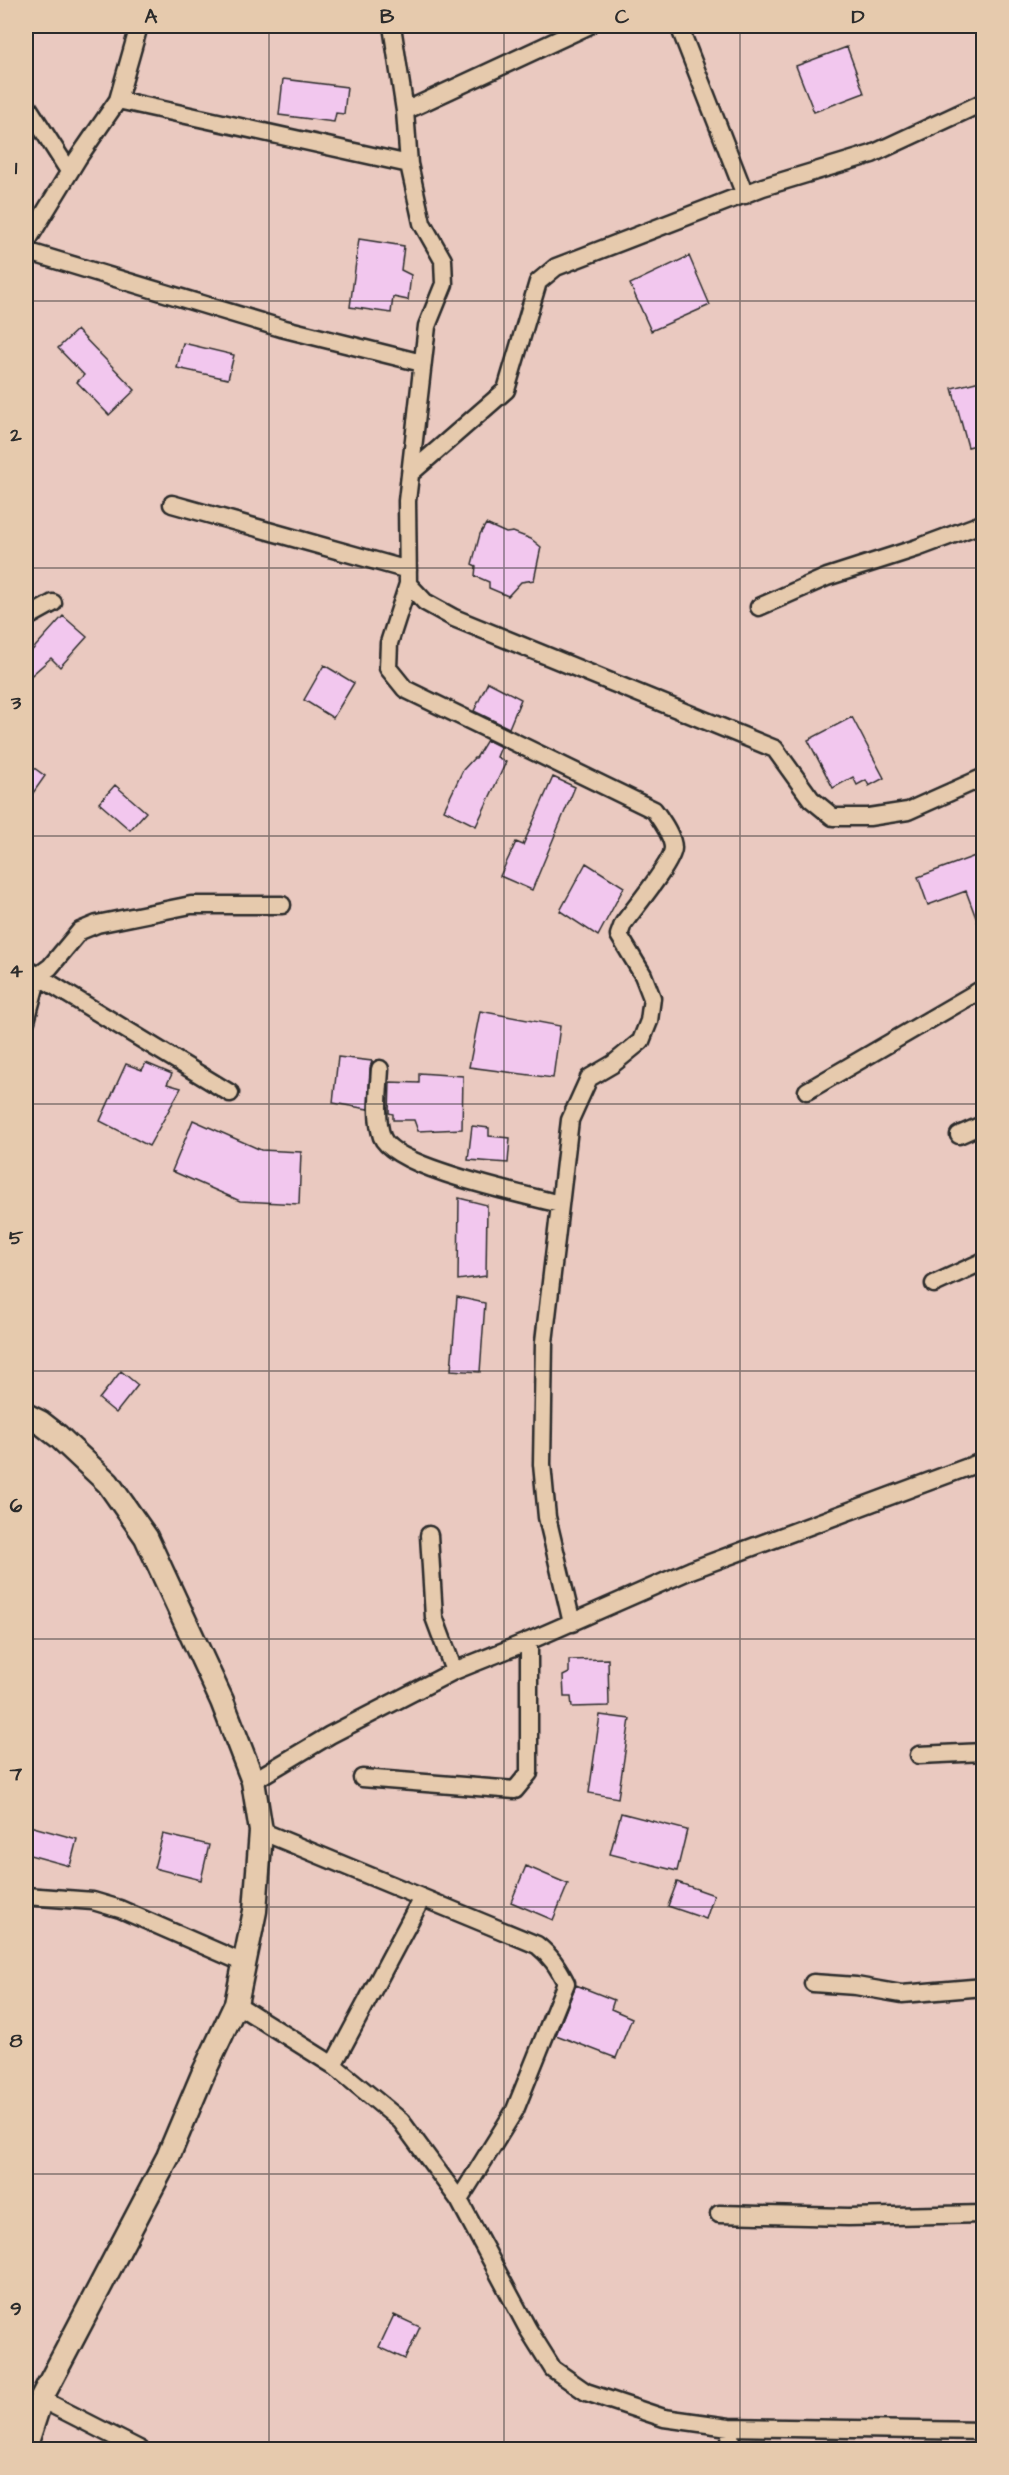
<svg xmlns="http://www.w3.org/2000/svg" width="1009" height="2475" font-family="'Architects Daughter',sans-serif">
  <style>
    .building { fill: #f2c7ee; stroke: #2b2b2b; stroke-width: 1.5 }
    .lines { fill: none; stroke-linecap: round; stroke-linejoin: round }
    .street-casing { stroke: #2b2b2b; stroke-width: 21 }
    .secondary-casing { stroke: #2b2b2b; stroke-width: 27 }
    .street { stroke: #e6caad; stroke-width: 16 }
    .secondary { stroke: #e6caad; stroke-width: 22 }
    .grid { fill: none; stroke: #2b2b2b; stroke-width: 1.5; stroke-opacity: 0.55 }
    .neatline { fill: none; stroke: #2b2b2b; stroke-width: 2 }
    .grid-label { font-size: 20px; text-anchor: middle; font-weight: bold; fill: #2b2b2b }
  </style>
  <rect width="100%" height="100%" fill="#eac9c0"/>
  <filter id="ink" filterUnits="userSpaceOnUse"><feTurbulence type="fractalNoise" baseFrequency=".0167" numOctaves="2"/><feDisplacementMap in="SourceGraphic" scale="12" xChannelSelector="R" yChannelSelector="G"/><feConvolveMatrix kernelMatrix="1 2 1 2 8 2 1 2 1" color-interpolation-filters="sRGB"/></filter>
  <g filter="url(#ink)">
    <!-- building -->
    <path class="building" d="M847 47 864 93 814 112 796 66Z
      M283 79 347 87 344 114 336 113 334 122 279 115Z
      M359 239 404 246 401 270 411 275 408 300 393 297 391 313 350 307Z
      M689 256 710 305 651 331 630 284Z
      M77 330 135 390 109 415 77 382 84 375 58 348Z
      M183 343 234 355 228 379 177 368Z
      M984 380V443L968 447 952 388Z
      M486 524 506 533 513 532 531 539 541 547 534 580 521 582 508 596 489 588V582L475 576 476 566 472 564 480 534Z
      M63 616 87 637 60 667 51 658 26 680V657Z
      M324 665 354 683 333 718 304 700Z
      M488 682 521 699 509 728 474 711Z
      M852 717 884 778 869 786 866 780 857 785 853 777 833 788 808 740Z
      M487 740 501 747 497 757 506 762 476 826 444 810 463 770 474 758H476Z
      M26 762 45 776 26 803Z
      M553 777 575 787 532 890 500 876 516 842 523 845Z
      M115 785 146 812 130 830 99 803Z
      M975 856 984 879 982 934 966 891 928 905 918 877Z
      M586 863 624 887 598 936 560 911Z
      M480 1011 560 1026 553 1078 469 1067Z
      M338 1057 372 1061 370 1068 368 1109 333 1103Z
      M146 1063 172 1074 167 1084 181 1088 149 1146 100 1121 126 1064 142 1070Z
      M419 1073 463 1076 462 1129 418 1131 414 1120H393V1114L389 1113 390 1082 419 1083Z
      M193 1120 261 1150 301 1152 299 1204 240 1201 172 1171Z
      M472 1126 489 1128V1136L510 1138 508 1163 468 1160Z
      M459 1198 487 1205 486 1276 458 1280Z
      M457 1297 485 1303 480 1372 451 1370Z
      M121 1371 138 1385 116 1413 99 1399Z
      M608 1659 609 1706 572 1707 571 1697H564L563 1676 569 1673V1660Z
      M600 1715 630 1719 618 1798 589 1793Z
      M621 1813 687 1830 677 1871 610 1854Z
      M26 1825 77 1839 70 1866 26 1854Z
      M163 1834 209 1845 201 1880 154 1868Z
      M526 1866 568 1884 553 1920 511 1902Z
      M677 1882 714 1895 706 1919 668 1906Z
      M576 1985 614 2000 611 2009 632 2018 616 2058 556 2035Z
      M394 2315 420 2327 405 2359 379 2347Z"/>
    <g class="lines">
      <defs>
        <path id="street" d="M392 26 405 111 409 164 422 223 443 260 444 284 427 326 407 501 408 584 389 643 388 668 405 689 654 810C661 820 673 836 673 848 673 862 633 910 623 924L619 935 643 975 652 998 649 1021 641 1041 613 1064 589 1078 570 1120 544 1342 542 1464 547 1517 572 1623
          M679 26 745 195
          M118 100 409 164
          M26 104 69 171
          M405 111 588 26
          M26 243 78 158 118 100 139 26
          M26 251 281 328 422 363
          M412 472 506 390 538 282 556 267 763 187 872 154 984 102
          M172 504 408 570
          M408 584 425 602 454 618 775 749 811 799 833 817H869L908 811 984 777
          M759 607 827 577 917 548 984 523
          M26 618 53 603
          M26 969 38 976 50 967 80 931 97 924 191 905H282
          M26 1021 38 976 230 1093
          M380 1069C379 1088 375 1118 382 1137 394 1168 526 1195 560 1204
          M807 1091 984 988
          M959 1135 984 1124
          M934 1284 984 1261
          M429 1535 434 1617 454 1671
          M919 1755 984 1752
          M362 1778 515 1790 529 1773V1641
          M253 1781 330 1735 454 1671 529 1641 691 1570 984 1461
          M261 1831 537 1945C551 1956 558 1967 566 1983L515 2110 459 2200
          M26 1896 93 1901 120 1909 246 1964
          M813 1983 856 1986 902 1994 984 1987
          M236 2004 333 2065 401 2121 459 2200 528 2329 553 2369 586 2392 664 2418 729 2427 984 2431
          M333 2065 422 1898
          M719 2214 848 2217 984 2214
          M41 2399 141 2450
          M729 2427 732 2450"/>
        <path id="secondary" d="M26 1415 40 1422 58 1436 108 1483 146 1537 222 1701 253 1781 261 1831 255 1911 236 2004 203 2074 168 2157 41 2399 26 2445"/>
      </defs>
      <!-- street casing -->
      <use href="#street" class="street-casing"/>
      <!-- secondary casing -->
      <use href="#secondary" class="secondary-casing"/>
      <!-- street -->
      <use href="#street" class="street"/>
      <!-- secondary -->
      <use href="#secondary" class="secondary"/>
    </g>
  </g>
  <!-- grid -->
  <path class="grid" d="M269 26V2450M504 26V2450M740 26V2450M26 301H984M26 568H984M26 836H984M26 1104H984M26 1371H984M26 1639H984M26 1907H984M26 2174H984"/>
  <!-- margin -->
  <rect width="1009" height="2475" fill="none" stroke="#e6caad" stroke-width="66"/>
  <rect x="33" y="33" width="943" height="2409" class="neatline"/>
  <g class="grid-label">
    <text x="151" y="23">A</text>
    <text x="387" y="23">B</text>
    <text x="622" y="23">C</text>
    <text x="858" y="23">D</text>
    <text x="16" y="174">1</text>
    <text x="16" y="441">2</text>
    <text x="16" y="709">3</text>
    <text x="16" y="977">4</text>
    <text x="16" y="1244">5</text>
    <text x="16" y="1512">6</text>
    <text x="16" y="1780">7</text>
    <text x="16" y="2047">8</text>
    <text x="16" y="2315">9</text>
  </g>
</svg>
